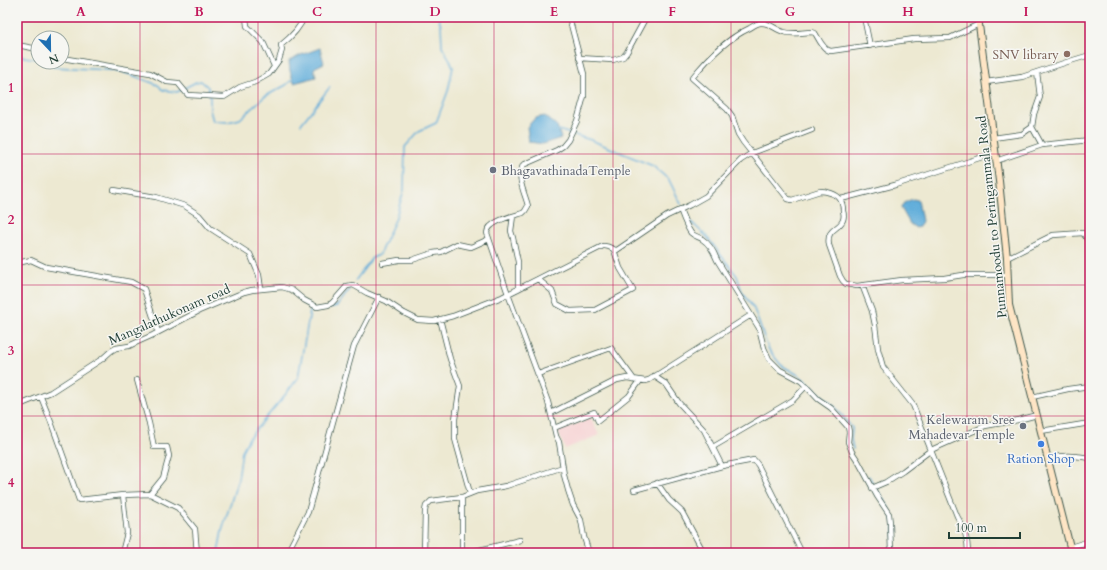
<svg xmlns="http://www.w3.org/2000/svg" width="1107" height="570" font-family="Cardo,serif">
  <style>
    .built { fill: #f7cfd0 }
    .water { fill: #61adda; stroke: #407587 }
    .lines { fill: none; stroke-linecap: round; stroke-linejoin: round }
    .stream { stroke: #61adda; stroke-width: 1.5 }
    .minor-casing { stroke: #3e574c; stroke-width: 6 }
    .secondary-casing { stroke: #3e574c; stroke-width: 8 }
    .minor { stroke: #fff; stroke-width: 4.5 }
    .secondary { stroke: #fee5c5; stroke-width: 6 }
    .grid { fill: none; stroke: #c2185b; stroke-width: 1; stroke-opacity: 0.55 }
    .education-dot { fill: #8d6e63; stroke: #f6f6f2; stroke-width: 1.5 }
    .worship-dot { fill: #6b7280; stroke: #f6f6f2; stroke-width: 1.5 }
    .shop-dot { fill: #3f7fe0; stroke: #f6f6f2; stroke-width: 1.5 }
    .labels { text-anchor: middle; stroke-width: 3; stroke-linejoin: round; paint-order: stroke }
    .education-label { font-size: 13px; fill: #785e54; stroke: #f6f6f2; text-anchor: end }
    .worship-label { font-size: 13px; fill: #5b616d; stroke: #f6f6f2; text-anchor: start }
    .street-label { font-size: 13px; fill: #1f3d34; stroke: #f6f6f2 }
    .shop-label { font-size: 13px; fill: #366cbe; stroke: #f6f6f2 }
    .neatline { fill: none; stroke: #c2185b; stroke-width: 1.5 }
    .grid-label { font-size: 13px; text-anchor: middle; font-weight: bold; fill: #c2185b }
  </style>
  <rect width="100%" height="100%" fill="#f6f6f2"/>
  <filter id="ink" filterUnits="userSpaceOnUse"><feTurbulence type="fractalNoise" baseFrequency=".025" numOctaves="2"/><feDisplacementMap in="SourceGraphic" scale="8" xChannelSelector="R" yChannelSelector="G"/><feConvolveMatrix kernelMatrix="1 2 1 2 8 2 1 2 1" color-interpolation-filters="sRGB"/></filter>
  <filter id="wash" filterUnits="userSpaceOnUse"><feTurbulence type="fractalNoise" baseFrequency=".012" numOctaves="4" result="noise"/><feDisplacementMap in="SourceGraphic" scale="16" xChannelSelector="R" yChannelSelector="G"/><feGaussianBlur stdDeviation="0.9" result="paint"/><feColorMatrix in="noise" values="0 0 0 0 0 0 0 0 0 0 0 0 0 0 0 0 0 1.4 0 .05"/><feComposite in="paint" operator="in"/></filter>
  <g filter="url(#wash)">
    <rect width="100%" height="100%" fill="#ede9d2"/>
    <!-- built -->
    <path class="built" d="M590 416 599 435 565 449 558 431 585 421 584 419Z"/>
    <!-- water -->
    <path class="water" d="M320 48 324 63 314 68 316 77 294 83 290 71 289 61 301 55Z
      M545 116 557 126 561 138 543 144 529 142 527 127 535 118Z
      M913 199 918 200 922 221 919 227 916 228 910 224 901 208C903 202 908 201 913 199Z"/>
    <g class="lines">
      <!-- stream -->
      <path class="stream" d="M17 56 38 59
        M45 62 53 67 109 70 129 74 158 85 163 90 177 92 196 82 201 81 208 87 210 97V110L213 121 228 122 240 119 264 97 286 85 294 78
        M301 124 330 87
        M558 130 591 140 653 166 669 180 681 204
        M685 211 688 219 707 237 737 276 742 292 754 309 765 340 769 350 781 365 800 376 837 409 852 428 851 440 853 449
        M355 281 372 258 379 255 395 220 404 190 405 147 419 131 436 123 448 91 453 67 450 60 442 46 441 25 438 17
        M869 476 873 483
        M877 490 888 506 890 512
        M891 515 894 523V553
        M218 553 222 531 238 479 242 451 249 438 285 395 298 378 310 311 320 310 337 306 350 289"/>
    </g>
  </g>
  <g filter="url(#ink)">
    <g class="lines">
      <defs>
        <path id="minor" d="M246 17 247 26 263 42 274 66
          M569 17 584 74V96L577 121 568 140 563 146 557 150 523 165C516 179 525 193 528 206L525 211 523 213C513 216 488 221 487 233L508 294 548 402 556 436 559 442 564 475 568 490 573 505 581 520 584 537 589 553
          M864 17 870 46
          M979 24 950 38 914 39 831 51C823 50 819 39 815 33L812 32C802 32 793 35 784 32 776 30 769 22 761 23 757 23 753 26 750 28 726 39 708 58 692 78L727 109 732 116 738 134 743 142 788 199 792 200 820 191C826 191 837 194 840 199 842 202 843 207 843 211 844 214 844 217 843 220 839 230 826 228 829 245L840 276 843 281 846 284 857 286 902 280 944 278 963 275H1008
          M17 45 38 49
          M62 58 150 73 167 82 178 83 188 95 224 97 240 87 255 82 269 74 279 60 282 50 281 45C290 38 300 28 304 17
          M579 58 613 60 623 57 627 52 646 17
          M1037 72 1040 97 1034 114 1032 127 1042 145
          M986 82 1022 77 1067 62 1090 55
          M993 138 1022 134 1032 127
          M996 161 1042 145 1090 140
          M114 190 156 197 185 206 199 215 210 228 250 254 259 275 261 289
          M841 199 895 185 995 153
          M513 216 511 231 513 238 518 262V289
          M1007 258 1053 235 1083 233 1090 243
          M17 263 31 260 46 267 131 282 144 289 158 332
          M382 263 399 260H412L433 253 441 252 457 244 471 247 489 239
          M538 279 552 291 557 304 570 311 595 310 633 290 620 268 614 250
          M862 285 872 311 875 325 878 349 883 367 913 405 957 516C964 527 968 540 968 553
          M751 315 759 328 764 348 769 359 780 370 801 381 818 399 831 408 848 427 849 432 848 442 852 452 858 461 877 496 889 514 890 523 891 553
          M440 319 450 359 460 386 455 419V439L470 493
          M538 374 611 348 633 378
          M654 376 666 384 679 403 704 430 722 466
          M137 380 149 423 154 447H167L169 456 163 478 150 494
          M41 397 51 422 79 500 123 495 150 494 178 508 195 529 197 553
          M1032 397 1068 389 1090 386
          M17 406 51 392 102 359 111 351 116 348 129 346 133 344 153 335 199 311 244 292 252 290 282 287 292 290 304 300 317 307 328 305 332 303 347 286 353 285 367 293 386 301 404 313 418 320 434 321 453 316 502 297 603 246C610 245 612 250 617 250L667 216 690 205 706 196 741 160 752 153 812 130
          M551 413 617 380 627 378 645 381 649 380 751 315 717 260C714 252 710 244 702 239 699 237 694 236 691 233 686 226 683 217 680 209
          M554 428 594 412 598 421 629 396 640 381
          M1041 431 1090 423
          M713 447 793 400 806 386
          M1048 459C1063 454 1075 456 1090 458
          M657 483 669 500 682 512 704 553
          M872 488 886 482 903 471 931 450 985 426 1018 420 1037 415
          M634 490 722 466 754 460 758 465 802 553
          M462 497V553
          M1070 547 1090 541
          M122 553 127 533 123 495
          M289 553V549L308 512 354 346 379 297
          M424 553 425 511 426 506 431 501 462 497 477 491 506 486 563 467
          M467 553 520 540"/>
        <path id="secondary" d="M978 17 999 181 1007 258 1009 305 1070 547 1071 553"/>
      </defs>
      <!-- minor casing -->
      <use href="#minor" class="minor-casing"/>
      <!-- secondary casing -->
      <use href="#secondary" class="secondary-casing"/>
      <!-- minor -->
      <use href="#minor" class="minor"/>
      <!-- secondary -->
      <use href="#secondary" class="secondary"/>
    </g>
  </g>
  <!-- grid -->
  <path class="grid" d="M140 17V553M258 17V553M376 17V553M494 17V553M613 17V553M731 17V553M849 17V553M967 17V553M17 154H1090M17 285H1090M17 416H1090"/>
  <!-- markers -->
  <circle class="education-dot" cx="1067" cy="54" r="4"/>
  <g class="worship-dot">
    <circle cx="493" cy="170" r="4"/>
    <circle cx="1023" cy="426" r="4"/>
  </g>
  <circle class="shop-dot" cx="1041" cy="444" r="4"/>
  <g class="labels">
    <!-- education labels -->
    <g class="education-label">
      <text x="1059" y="59">SNV library</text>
    </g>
    <!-- worship labels -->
    <g class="worship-label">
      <text x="501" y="175">BhagavathinadaTemple</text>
      <text x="1015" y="424" text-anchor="end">Kelewaram Sree<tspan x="1015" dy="15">Mahadevar Temple</tspan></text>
    </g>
    <!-- street labels -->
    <g class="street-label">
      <text transform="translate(991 217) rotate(-96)" y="5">Punnamoodu to Peringammala Road</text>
      <text transform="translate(169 314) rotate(-24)" y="5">Mangalathukonam road</text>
    </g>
    <!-- shop labels -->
    <g class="shop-label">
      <text x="1041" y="463">Ration Shop</text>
    </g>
  </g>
  <!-- margin -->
  <rect width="1107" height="570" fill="none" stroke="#f6f6f2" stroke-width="44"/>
  <!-- north arrow -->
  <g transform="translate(50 50) rotate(158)"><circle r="19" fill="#f6f6f2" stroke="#a0aca6"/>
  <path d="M0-3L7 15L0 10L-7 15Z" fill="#1f6fb2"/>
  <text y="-6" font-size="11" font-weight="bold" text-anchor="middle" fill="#1f3d34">N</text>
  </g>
  <!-- scale -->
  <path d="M949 532v6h71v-6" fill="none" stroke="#1f3d34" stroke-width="2"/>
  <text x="955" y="532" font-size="12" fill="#1f3d34" stroke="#f6f6f2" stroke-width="3" paint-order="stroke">100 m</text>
  <rect x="22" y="22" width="1063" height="526" class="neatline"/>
  <g class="grid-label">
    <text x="81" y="16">A</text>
    <text x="199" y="16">B</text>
    <text x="317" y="16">C</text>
    <text x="435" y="16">D</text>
    <text x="554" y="16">E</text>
    <text x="672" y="16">F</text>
    <text x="790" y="16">G</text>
    <text x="908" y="16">H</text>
    <text x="1026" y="16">I</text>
    <text x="11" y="92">1</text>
    <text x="11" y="224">2</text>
    <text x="11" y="355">3</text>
    <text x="11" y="487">4</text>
  </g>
</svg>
